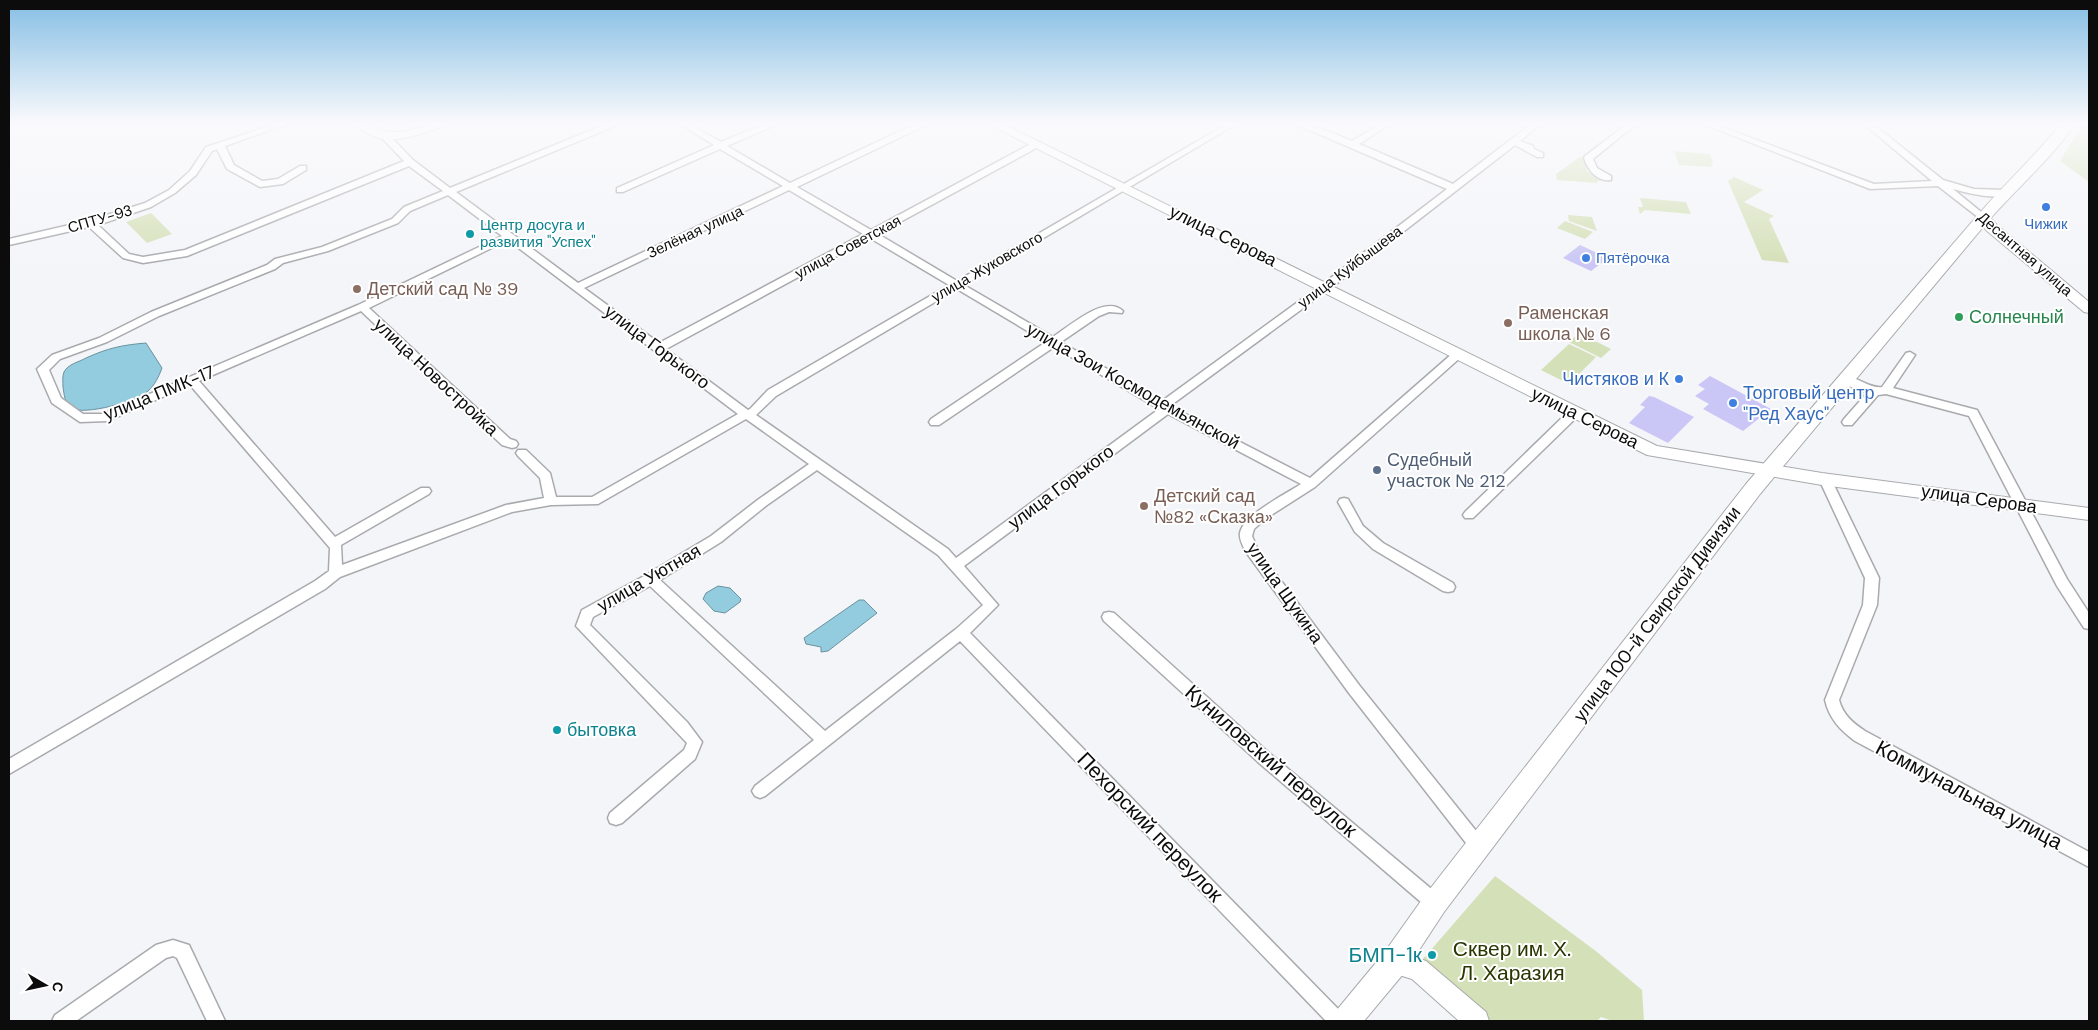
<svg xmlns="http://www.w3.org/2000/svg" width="2098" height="1030" font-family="'DM Sans',sans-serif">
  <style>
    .green { fill: #d4e0b7 }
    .water { fill: #92ccde; stroke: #6a929f }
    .building { fill: #cac6f5 }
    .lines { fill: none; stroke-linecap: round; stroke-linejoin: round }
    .street-casing { stroke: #a9aaad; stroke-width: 3 }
    .secondary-casing { stroke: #a9aaad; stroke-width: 2 }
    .primary-casing { stroke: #a9aaad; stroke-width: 2 }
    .street { fill: #fff; fill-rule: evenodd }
    .secondary { fill: #fff; fill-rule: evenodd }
    .primary { fill: #fff; fill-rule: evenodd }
    .shop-dot { fill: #3f7fe0; stroke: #fff; stroke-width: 2 }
    .culture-dot { fill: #0f9aa8; stroke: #fff; stroke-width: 2 }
    .education-dot { fill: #8d6e63; stroke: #fff; stroke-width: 2 }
    .leisure-dot { fill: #2e9e5b; stroke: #fff; stroke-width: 2 }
    .service-dot { fill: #5c6f8a; stroke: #fff; stroke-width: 2 }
    .labels { text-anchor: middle; stroke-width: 4; stroke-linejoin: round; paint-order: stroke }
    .far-street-label { font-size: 15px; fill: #0c0c0d; stroke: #fff }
    .far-shop-label { font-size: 15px; fill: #366cbe; stroke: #fff }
    .far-culture-label { font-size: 15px; fill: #0d838f; stroke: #fff; text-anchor: start }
    .street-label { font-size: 18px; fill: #0c0c0d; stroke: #fff }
    .education-label { font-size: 18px; fill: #785e54; stroke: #fff; text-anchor: start }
    .leisure-label { font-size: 18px; fill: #27864d; stroke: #fff; text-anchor: start }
    .shop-label { font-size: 18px; fill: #366cbe; stroke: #fff; text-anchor: end }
    .service-label { font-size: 18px; fill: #4e5e75; stroke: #fff; text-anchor: start }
    .culture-label { font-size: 18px; fill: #0d838f; stroke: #fff; text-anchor: start }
    .near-street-label { font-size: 21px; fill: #0c0c0d; stroke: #fff }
    .near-park-label { font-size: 21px; fill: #2a3500; stroke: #fff }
    .near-culture-label { font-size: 21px; fill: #0d838f; stroke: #fff; text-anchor: end }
  </style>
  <rect width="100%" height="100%" fill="#f4f5f9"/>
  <!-- green -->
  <path class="green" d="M2082 124H2089V182L2060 161Z
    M1674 151 1710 154 1713 163 1711 165 1712 167 1679 165Z
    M1580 157H1583L1587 171 1601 181H1597V183L1557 180 1556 174Z
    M1734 177 1763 190 1744 202 1774 216 1769 219 1789 263 1762 260 1728 181Z
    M1640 198 1686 202 1691 214 1645 210 1640 214 1638 207H1643Z
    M151 213 172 234 147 243 126 222Z
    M1568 215 1592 217 1597 231 1569 221Z
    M1565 221 1593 232 1585 239 1557 228Z
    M1579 333 1611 349 1601 358 1569 342Z
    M1569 344 1596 357 1569 384 1541 370Z
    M1495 876 1597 952 1642 990 1644 1021H1613L1601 1017 1597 1021H1490L1423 959Z"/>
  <!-- water -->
  <path class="water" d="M146 343 162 368C159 376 155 385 148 391 138 401 84 416 71 408 65 404 64 394 63 387 63 382 62 377 64 372 68 364 79 362 86 358 108 348 122 345 146 343Z
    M718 586 730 588 741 599 740 602 725 613 714 611 703 599 706 593Z
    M859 600H864L877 613 828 651 821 652V647L806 644 804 638Z"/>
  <!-- building -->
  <path class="building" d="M1580 245 1608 258 1591 271 1563 258Z
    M1710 376 1771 409 1743 431 1703 409 1709 404 1695 396 1705 389 1698 385Z
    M1649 396 1654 397 1694 417 1668 443 1629 423 1645 407 1640 405Z"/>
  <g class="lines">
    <defs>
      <path id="street" d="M276 124H287L225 146 234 165 262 181 278 179 300 166H306V170L283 184 260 187 227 169 217 149 212 151 196 175 175 193 151 207 98 225 129 254 143 257 185 250 404 161 383 139V135H389L413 160 450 188 606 124H616L615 126 456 192 578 283 783 186 720 149 623 192H617V188L714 145 680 124H689L721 142 764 124H774L773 126 727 146 790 183 915 124H925L924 126 797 187 871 230 1034 142H1040V146L878 234 957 281 1227 124H1236L964 285 1053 337C1070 326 1105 294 1123 311L1122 313 1109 312 1099 316 1061 342 1162 401 1328 280 1447 189 1300 126 1299 124H1309L1352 141 1381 124H1390L1359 144 1453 184 1531 124H1540L1520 141 1533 146 1534 149 1543 153V157H1537L1515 145 1336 284 1170 406 1310 478 1453 353H1461L1462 355 1461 357 1315 487 1265 519 1254 529 1252 536 1258 550 1359 685 1485 842 1487 847 1485 852 1479 854 1473 852 1349 693 1246 552C1243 546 1239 539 1240 533 1243 515 1286 494 1301 484L1168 414 964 566 998 605 970 633 1344 1015 1347 1021H1326L960 641 765 796 760 798 755 796 752 791 755 786 814 740 650 586 593 617 590 625 687 722 702 742 695 759 622 823 616 825 610 823 608 818 610 813 684 750 687 743 576 626 582 610 646 575 711 536 759 499 809 464 746 419 598 504 551 505 512 512 340 577 325 589 9 774V759L315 581 329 571 330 548 190 385 108 421 80 422 52 403 37 369 52 355 99 338 151 312 267 265 275 259 322 247 392 219 404 207 443 191 409 166 187 256 143 263 123 258 89 227 9 245V239L91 220 145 203 169 190 190 171 206 147ZM789 190 863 234 659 343 584 288ZM448 195 502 236 358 305 103 414H83L61 398 49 370 60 359 107 342 159 316 275 269 283 263 328 251 398 223 410 211ZM870 238 949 285 768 390 750 409 748 410 666 349ZM508 240 738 414 592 497H556L550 473 526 450H518L516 453 518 456 540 478 544 498 506 505 342 565 341 545 429 494 431 491 429 488H421L335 537 199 381 361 311 502 445 512 448 516 447 518 444 516 441 510 439 369 308ZM957 289 1046 342 931 419 929 422 931 425H939L1054 347 1159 409 956 558 948 549 756 415 776 396ZM817 470 938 555 983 605 956 629 825 731 660 580 721 542 767 505Z
        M1627 124H1636L1593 159 1597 168 1611 176V180C1597 182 1588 170 1584 158L1585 156Z
        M1703 124H1714L1874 184 1932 181 1864 124H1873L1943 180 1974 189 2005 190 2010 193C1999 201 1966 193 1953 189L1986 216V220L1983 221 1938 186 1870 189Z
        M1910 352 1915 355 1893 388 1977 410 2067 579 2089 613V629L2084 628 2057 586 1969 416 1886 394 1878 395 1852 425H1844L1842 422 1844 419 1867 393 1841 383 1839 380 1841 377C1855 374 1868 389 1882 387L1906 353Z
        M1575 408 1581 412 1579 415 1473 518H1465L1463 515 1465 512 1571 409Z
        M1825 475 1831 479 1879 578 1877 605 1839 700C1843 715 1853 723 1865 731L2089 852V867L1855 741C1840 730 1829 718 1825 700L1863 605 1865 578 1819 479Z
        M1344 498 1348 499 1363 526 1383 543 1453 583 1455 587 1453 591 1448 592 1443 591 1373 549 1355 532 1338 502 1340 499Z
        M1109 612 1114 613 1268 752 1441 897 1443 903 1441 909 1435 911 1429 909 1258 762 1104 621 1102 617 1104 613Z
        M173 940 189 945 225 1021H207L177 958 173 956 166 958 76 1021H52L55 1015 156 945Z"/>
      <path id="secondary" d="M357 124C372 122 378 131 392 132 410 134 423 122 443 124L441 127C415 136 379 151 357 124Z
        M988 124H1003L1657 446 1822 473 2089 508V520L1822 485 1647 455Z
        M1983 214 1988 215 1997 225 2089 302V313L2084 312 1987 231 1976 218Z
        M1394 951 1426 961 1486 1012 1489 1021H1459L1412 979 1386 971 1382 963 1386 955Z"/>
      <path id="primary" d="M2061 124H2075C2050 160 2017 188 1988 221L1760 494 1444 912 1404 973 1364 1021H1332L1336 1011 1384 953 1426 894 1746 484 1978 215C2005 184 2035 156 2061 124Z"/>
    </defs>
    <!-- street casing -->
    <use href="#street" class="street-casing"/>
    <!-- secondary casing -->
    <use href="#secondary" class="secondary-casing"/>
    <!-- primary casing -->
    <use href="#primary" class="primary-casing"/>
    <!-- street -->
    <use href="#street" class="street"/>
    <!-- secondary -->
    <use href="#secondary" class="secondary"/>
    <!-- primary -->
    <use href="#primary" class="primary"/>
  </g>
  <!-- sky -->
  <linearGradient id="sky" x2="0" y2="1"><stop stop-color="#85bee4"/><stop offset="0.46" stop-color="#fafafc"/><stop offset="1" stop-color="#fafafc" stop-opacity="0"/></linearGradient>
  <rect width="2098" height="268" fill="url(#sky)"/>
  <!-- markers -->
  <g class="shop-dot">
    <circle cx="2046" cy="207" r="5"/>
    <circle cx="1586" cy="258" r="5"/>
    <circle cx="1679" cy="379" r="5"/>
    <circle cx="1733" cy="403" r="5"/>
  </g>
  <g class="culture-dot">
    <circle cx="470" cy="234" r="5"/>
    <circle cx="557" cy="730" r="5"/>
    <circle cx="1432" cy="955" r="5"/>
  </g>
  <g class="education-dot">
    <circle cx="357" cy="289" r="5"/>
    <circle cx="1508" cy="323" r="5"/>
    <circle cx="1144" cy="506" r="5"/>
  </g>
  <circle class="leisure-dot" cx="1959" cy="317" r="5"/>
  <circle class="service-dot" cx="1377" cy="470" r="5"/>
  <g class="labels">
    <!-- far-street labels -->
    <g class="far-street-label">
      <text transform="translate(100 219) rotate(-16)" y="5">СПТУ-93</text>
      <text transform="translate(695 232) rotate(-25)" y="5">Зелёная улица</text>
      <text transform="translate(848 247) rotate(-28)" y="5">улица Советская</text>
      <text transform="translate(2025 254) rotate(41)" y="5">Десантная улица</text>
      <text transform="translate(987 267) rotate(-30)" y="5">улица Жуковского</text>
      <text transform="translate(1350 267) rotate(-37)" y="5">улица Куйбышева</text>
    </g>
    <!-- far-shop labels -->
    <g class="far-shop-label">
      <text x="2046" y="229">Чижик</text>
      <text x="1596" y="263" text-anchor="start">Пятёрочка</text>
    </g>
    <!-- far-culture labels -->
    <g class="far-culture-label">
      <text x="480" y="230">Центр досуга и<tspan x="480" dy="17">развития "Успех"</tspan></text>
    </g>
    <!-- street labels -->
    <g class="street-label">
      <text transform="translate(1223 236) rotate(26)" y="6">улица Серова</text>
      <text transform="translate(657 347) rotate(37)" y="6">улица Горького</text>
      <text transform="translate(436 377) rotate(43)" y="6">улица Новостройка</text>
      <text transform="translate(1133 386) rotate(29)" y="6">улица Зои Космодемьянской</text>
      <text transform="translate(159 393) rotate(-22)" y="6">улица ПМК-17</text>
      <text transform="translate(1585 418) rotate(26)" y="6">улица Серова</text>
      <text transform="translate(1061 487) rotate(-37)" y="6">улица Горького</text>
      <text transform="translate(1979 499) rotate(8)" y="6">улица Серова</text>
      <text transform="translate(649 578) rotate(-30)" y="6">улица Уютная</text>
      <text transform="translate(1285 593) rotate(55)" y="6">улица Щукина</text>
      <text transform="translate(1657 614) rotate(-53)" y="6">улица 100-й Свирской Дивизии</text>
    </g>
    <!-- education labels -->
    <g class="education-label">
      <text x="367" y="295">Детский сад № 39</text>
      <text x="1518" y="319">Раменская<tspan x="1518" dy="21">школа № 6</tspan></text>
      <text x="1154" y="502">Детский сад<tspan x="1154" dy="21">№82 «Сказка»</tspan></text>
    </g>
    <!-- leisure labels -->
    <g class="leisure-label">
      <text x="1969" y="323">Солнечный</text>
    </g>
    <!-- shop labels -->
    <g class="shop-label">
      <text x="1669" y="385">Чистяков и К</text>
      <text x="1743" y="399" text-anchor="start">Торговый центр<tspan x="1743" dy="21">"Ред Хаус"</tspan></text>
    </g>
    <!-- service labels -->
    <g class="service-label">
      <text x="1387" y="466">Судебный<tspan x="1387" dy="21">участок № 212</tspan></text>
    </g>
    <!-- culture labels -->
    <g class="culture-label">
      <text x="567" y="736">бытовка</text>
    </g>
    <!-- near-street labels -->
    <g class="near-street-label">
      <text transform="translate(1271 761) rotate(41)" y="7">Куниловский переулок</text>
      <text transform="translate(1969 795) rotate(28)" y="7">Коммунальная улица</text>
      <text transform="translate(1150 827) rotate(46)" y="7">Пехорский переулок</text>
    </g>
    <!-- near-park labels -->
    <g class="near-park-label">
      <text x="1512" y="956">Сквер им. Х.<tspan x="1512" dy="24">Л. Харазия</tspan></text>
    </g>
    <!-- near-culture labels -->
    <g class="near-culture-label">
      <text x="1422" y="962">БМП-1к</text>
    </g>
  </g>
  <!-- border -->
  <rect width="2098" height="1030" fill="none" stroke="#0c0c0d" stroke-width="20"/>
  <!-- north arrow -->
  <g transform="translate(45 985) rotate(99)" stroke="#ffffff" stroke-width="4" paint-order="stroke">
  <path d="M0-4L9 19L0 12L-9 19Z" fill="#0c0c0d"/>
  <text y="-8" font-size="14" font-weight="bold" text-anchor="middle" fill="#0c0c0d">С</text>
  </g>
</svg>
